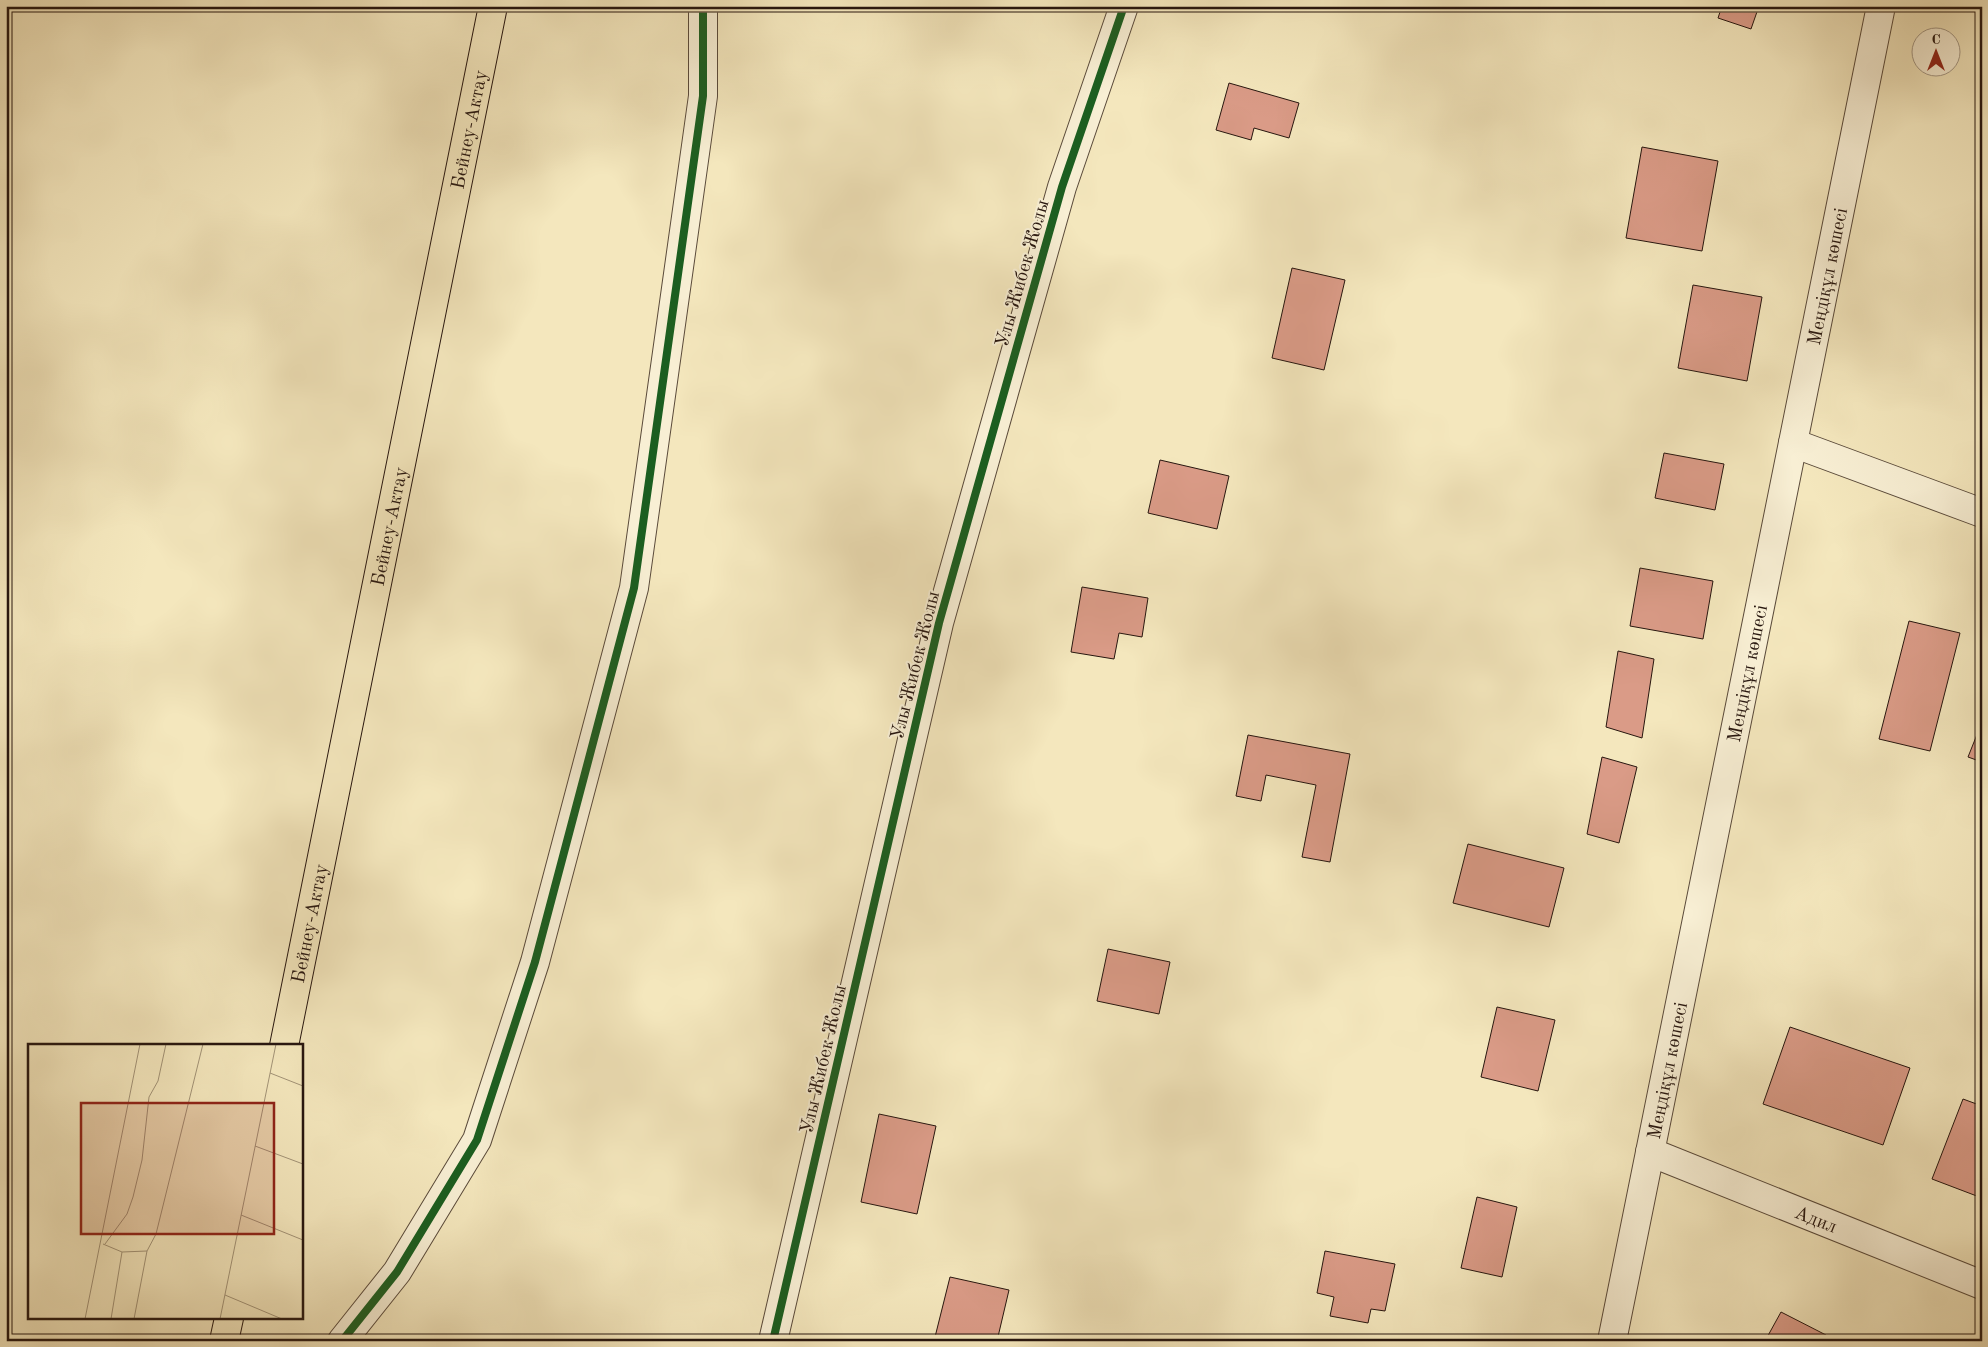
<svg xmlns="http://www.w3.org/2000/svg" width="1988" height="1347" font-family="'Old Standard TT',serif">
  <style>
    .building { fill: #da9b87; stroke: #27160f }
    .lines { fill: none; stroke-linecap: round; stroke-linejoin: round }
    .street-casing { stroke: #5a4a3a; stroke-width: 30 }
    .highway-casing { stroke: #27160f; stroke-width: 30 }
    .street { stroke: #f8efd4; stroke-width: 28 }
    .highway { stroke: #f4e7bd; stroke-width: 28 }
    .cycleway-casing { stroke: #f8efd4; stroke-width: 11 }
    .cycleway { stroke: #1b5e20; stroke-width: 8 }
    .labels { text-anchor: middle; stroke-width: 4; stroke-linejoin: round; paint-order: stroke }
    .street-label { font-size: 19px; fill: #27160f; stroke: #f8efd4 }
    .inset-road { fill: none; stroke: #a29377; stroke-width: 1 }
    .view { fill: #8f2418; fill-opacity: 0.15; stroke: #8f2418; stroke-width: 2.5 }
    .inset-edge { fill: none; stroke: #27160f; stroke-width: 2.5 }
  </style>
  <rect width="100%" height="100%" fill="#f4e7bd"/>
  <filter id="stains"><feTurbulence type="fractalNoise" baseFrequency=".004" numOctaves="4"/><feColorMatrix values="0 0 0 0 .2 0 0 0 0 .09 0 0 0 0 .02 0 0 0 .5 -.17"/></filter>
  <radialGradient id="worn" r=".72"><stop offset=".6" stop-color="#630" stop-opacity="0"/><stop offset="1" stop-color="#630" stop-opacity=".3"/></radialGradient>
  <!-- building -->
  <path class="building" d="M1722 6H1759L1751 29 1718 18Z
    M1229 83 1299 103 1289 138 1254 128 1251 140 1216 130Z
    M1642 147 1718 161 1702 251 1626 238Z
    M1982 185V203L1977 202Z
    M1292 268 1345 280 1324 370 1272 358Z
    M1693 285 1762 297 1747 381 1678 368Z
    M1664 453 1724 464 1715 510 1655 498Z
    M1160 460 1229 476 1217 529 1148 513Z
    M1640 568 1713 581 1703 639 1630 626Z
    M1082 587 1148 598 1142 637 1119 633 1114 659 1071 652Z
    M1909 621 1960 633 1930 751 1879 739Z
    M1618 651 1654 659 1642 738 1606 727Z
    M1982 722V762L1968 757Z
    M1248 735 1350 754 1330 862 1302 857 1316 785 1266 775 1261 801 1236 796Z
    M1602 757 1637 767 1619 843 1587 834Z
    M1468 844 1564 868 1549 927 1453 903Z
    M1108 949 1170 962 1159 1014 1097 1001Z
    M1497 1007 1555 1020 1538 1091 1481 1077Z
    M1790 1027 1910 1068 1883 1145 1763 1104Z
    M1963 1099 1982 1106V1198L1932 1179Z
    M879 1114 936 1126 917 1214 861 1202Z
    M1477 1197 1517 1207 1502 1277 1461 1268Z
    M1325 1251 1395 1264 1385 1311 1371 1309 1368 1323 1330 1316 1334 1297 1317 1293Z
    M950 1277 1009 1290 997 1341H934Z
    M1781 1312 1826 1335 1823 1341H1765Z"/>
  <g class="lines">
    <defs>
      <g id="street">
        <path d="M1793 443 1982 513"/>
        <path id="s1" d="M1650 1152 1982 1285"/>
        <path d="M342 1341 397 1272 477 1140 535 962 634 588 703 96V6"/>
        <path d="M773 1341 939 623 1062 187 1124 6"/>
        <path id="s2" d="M1612 1341 1881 6"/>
      </g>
      <g id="highway">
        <path id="s3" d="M284 1046 493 6"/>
        <path d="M224 1341 229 1318"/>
      </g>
    </defs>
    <!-- street casing -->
    <use href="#street" class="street-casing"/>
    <!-- highway casing -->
    <use href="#highway" class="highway-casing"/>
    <!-- street -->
    <use href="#street" class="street"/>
    <!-- highway -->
    <use href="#highway" class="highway"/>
    <defs>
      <path id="cycleway" d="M342 1341 397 1272 477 1140 535 962 634 588 703 96V6
        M773 1341 939 623 1062 187 1124 6"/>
    </defs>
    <!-- cycleway casing -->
    <use href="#cycleway" class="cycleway-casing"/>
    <!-- cycleway -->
    <use href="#cycleway" class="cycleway"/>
  </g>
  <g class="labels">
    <!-- street labels -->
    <g class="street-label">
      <text dy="7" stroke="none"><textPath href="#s3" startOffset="935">Бейнеу-Актау</textPath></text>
      <text transform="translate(1021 273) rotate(-74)" y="7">Улы Жибек Жолы</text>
      <text dy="7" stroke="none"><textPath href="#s2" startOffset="1086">Меңдіқұл көшесі</textPath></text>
      <text dy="7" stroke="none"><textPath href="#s3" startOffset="530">Бейнеу-Актау</textPath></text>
      <text transform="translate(914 665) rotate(-76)" y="7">Улы Жибек Жолы</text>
      <text dy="7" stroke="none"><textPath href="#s2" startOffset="681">Меңдіқұл көшесі</textPath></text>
      <text dy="7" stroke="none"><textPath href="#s3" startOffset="125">Бейнеу-Актау</textPath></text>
      <text transform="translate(822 1059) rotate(-77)" y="7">Улы Жибек Жолы</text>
      <text dy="7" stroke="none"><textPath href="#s2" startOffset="276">Меңдіқұл көшесі</textPath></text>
      <text dy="7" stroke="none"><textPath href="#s1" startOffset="179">Адил</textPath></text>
    </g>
  </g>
  <!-- overview -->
  <g transform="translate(28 1044)">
    <rect width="275" height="275" fill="#f4e7bd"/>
    <path class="inset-road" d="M242 29 275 42M227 102 275 120M213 171 275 196M75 200 94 208 119 207M77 200 99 170 105 153 114 116 121 53 130 37 138 0M197 251 254 275M57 275 112 0M83 275 94 208M106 275 119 207 128 190 175 0M192 275 248 0"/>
    <path class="view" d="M53 59H246V190H53Z"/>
    <rect width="275" height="275" class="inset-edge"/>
  </g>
  <!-- margin -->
  <rect width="1988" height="1347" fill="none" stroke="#f4e7bd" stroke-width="25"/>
  <rect x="8" y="8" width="1973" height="1332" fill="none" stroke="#27160f" stroke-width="2.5"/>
  <rect x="12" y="12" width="1963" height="1322" fill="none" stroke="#27160f"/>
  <!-- north arrow -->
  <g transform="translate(1936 52)"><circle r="24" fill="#f8efd4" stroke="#a49885"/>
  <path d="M0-4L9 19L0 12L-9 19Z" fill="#8f2418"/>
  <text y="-8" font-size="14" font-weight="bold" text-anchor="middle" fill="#27160f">С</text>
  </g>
  <rect width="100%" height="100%" filter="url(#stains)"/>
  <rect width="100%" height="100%" fill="url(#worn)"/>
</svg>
